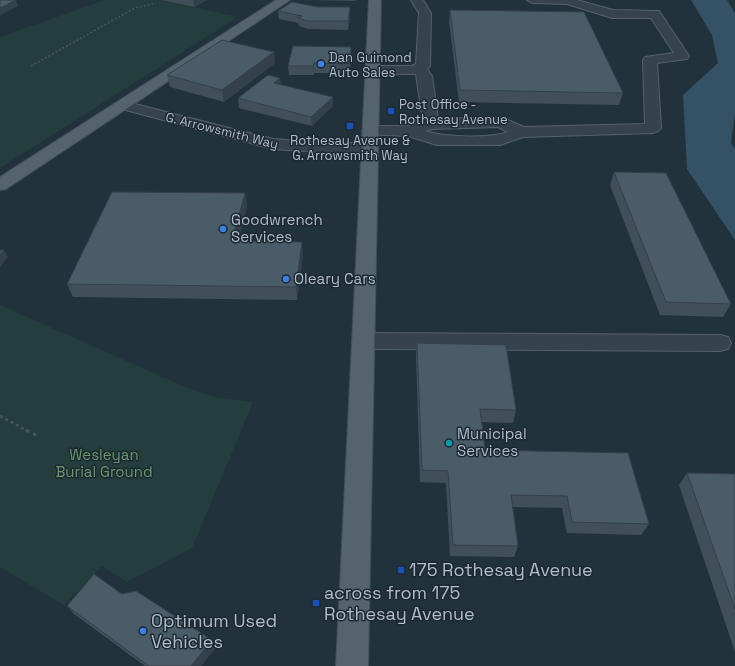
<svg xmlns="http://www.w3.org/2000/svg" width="735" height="666" font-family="'Space Grotesk',sans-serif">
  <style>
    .green { fill: #243e3d }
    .water { fill: #355165 }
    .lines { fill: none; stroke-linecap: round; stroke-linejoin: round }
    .minor-casing { stroke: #54616b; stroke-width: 2 }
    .major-casing { stroke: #424f59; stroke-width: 2 }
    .path-far2 { stroke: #425a59; stroke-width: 1.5; stroke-dasharray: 2 2; stroke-linecap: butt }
    .path-far1 { stroke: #425a59; stroke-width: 2.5; stroke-dasharray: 3 3; stroke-linecap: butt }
    .path { stroke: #425a59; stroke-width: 3; stroke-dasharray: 4 4; stroke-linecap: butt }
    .minor { fill: #36434d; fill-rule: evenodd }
    .major { fill: #54636d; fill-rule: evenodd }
    .wall { fill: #404f5a }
    .shaded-wall { fill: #34404a }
    .building { fill: #4b5c69; stroke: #34404a }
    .shop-dot { fill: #3f7fe0; stroke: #1c2832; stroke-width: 1.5 }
    .transit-dot { fill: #1a4fb4; stroke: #1c2832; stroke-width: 1.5 }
    .culture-dot { fill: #0f9aa8; stroke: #1c2832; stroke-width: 1.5 }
    .labels { text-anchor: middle; stroke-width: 3; stroke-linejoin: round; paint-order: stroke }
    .far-poi-label { font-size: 13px; fill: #b2bec9; stroke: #1c2832; text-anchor: start }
    .far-street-label { font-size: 13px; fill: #b2bec9; stroke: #1c2832 }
    .poi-label { font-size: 15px; fill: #b2bec9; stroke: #1c2832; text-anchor: start }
    .park-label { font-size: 15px; fill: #689a6c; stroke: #1c2832 }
    .near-poi-label { font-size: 18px; fill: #b2bec9; stroke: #1c2832; text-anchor: start }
  </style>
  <rect width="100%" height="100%" fill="#22323d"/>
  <!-- green -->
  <path class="green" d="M105 0H162L238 17 0 168V37Z
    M0 305 192 390 218 398 253 402 192 548 127 582 102 566 64 605 0 567Z"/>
  <!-- water -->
  <path class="water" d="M691 0H727L735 13V113L731 143 735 149V240L687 169 683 95 718 63 712 35Z"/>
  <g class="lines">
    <defs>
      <path id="minor" d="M411 0H423L431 13 430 66 427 69 432 76 438 119 501 117 524 127 645 124 643 60 645 57 674 53 651 18H612L567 4 533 3 527 0H577L613 10 659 11 689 56 687 59 657 63 661 128 658 131 653 133 523 137 500 145H437L408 136 364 134 362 131 364 128 370 126H408L423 122 416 74H372L367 73 365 70 367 67 372 66H412L416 64 419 13ZM498 127 508 132C489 139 444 137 425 131L432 129Z
        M123 101 273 139 333 143H370L376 145 378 148 376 151 370 153H333L273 149 118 108 116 105 118 102Z
        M363 333 720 335 728 337 731 343 728 349 720 351 363 349 355 347 352 341 355 335Z"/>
      <path id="major" d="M276 0H290L6 189 0 190V177Z
        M369 0H381L368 666H336Z"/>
    </defs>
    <!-- minor casing -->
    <use href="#minor" class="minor-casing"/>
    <!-- major casing -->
    <use href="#major" class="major-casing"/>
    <!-- path-far2 -->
    <path class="path-far2" d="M31 66 135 8 156 3"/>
    <!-- path-far1 -->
    <path class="path-far1" d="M0 416 28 431"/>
    <!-- path -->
    <path class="path" d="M26 430 36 435"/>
    <!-- minor -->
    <use href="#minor" class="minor"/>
    <!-- major -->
    <use href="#major" class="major"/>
  </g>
  <!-- wall -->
  <path class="wall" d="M162 0H207L194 7Z
    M310 0H356L355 1Z
    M318 7H350V16L348 30 307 29 299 26 298 23 279 19 278 11Z
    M450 10 623 93 619 105 459 102 449 21Z
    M351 47V56L350 73H314V75H289L288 66Z
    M275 63 224 102 170 87 167 75Z
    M281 85 333 97V106L312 126 239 108 238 98Z
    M614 172 731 304 723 317 660 315 610 185Z
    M245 193 247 206 238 242 303 255 297 300 73 297 67 284Z
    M417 343 516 410 513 423 482 422 485 450 649 524 641 535 567 533 562 508 513 507 518 546 514 557 450 556 446 483 420 482 416 356Z
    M687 473 735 474V652L679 485Z
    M122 594 216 647 201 666H145L74 614 67 606Z"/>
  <!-- shaded-wall -->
  <path class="shaded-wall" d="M16 0 18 6 0 15V8Z
    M193 0H207L194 7Z
    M350 7V16L348 30V21Z
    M351 47V56L350 73V64Z
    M274 52 275 63 224 102 222 90Z
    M314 63V75L313 66Z
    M280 78 281 87 274 83Z
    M333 97V106L312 126 311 117Z
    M245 193 247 206 235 255 232 241Z
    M302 242 303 255 297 300 296 287Z
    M4 250 8 257 0 267V255Z
    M212 640 216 647 201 666H191Z"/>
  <!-- building -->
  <path class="building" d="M0 0H16L0 8Z
    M292 2 318 7H350L348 21H307L298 18 302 16 278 11Z
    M450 10 584 12 623 93 460 90Z
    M222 40 274 52 222 90 167 75Z
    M293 46 351 47 350 64 314 63 313 66H288Z
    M268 75 280 78 274 83 333 97 311 117 238 98Z
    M614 172 666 173 731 304 666 302Z
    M112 192 245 193 232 241 302 242 296 287 67 284Z
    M0 250H4L0 255Z
    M417 343 506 345 516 410 480 409 485 450 628 453 649 524 572 522 567 496 511 495 518 546 453 545 448 471 422 470Z
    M687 473 735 474V609Z
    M94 574 122 594 136 591 212 640 191 666H149L67 606Z"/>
  <!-- markers -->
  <g class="shop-dot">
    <circle cx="321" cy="64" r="4"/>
    <circle cx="223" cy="229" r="4"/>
    <circle cx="286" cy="279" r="4"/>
    <circle cx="143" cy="631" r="4"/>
  </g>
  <g class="transit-dot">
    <rect x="387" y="107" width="8" height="8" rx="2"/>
    <rect x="346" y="122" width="8" height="8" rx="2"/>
    <rect x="397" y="566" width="8" height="8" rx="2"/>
    <rect x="312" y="599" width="8" height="8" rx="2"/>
  </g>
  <circle class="culture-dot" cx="449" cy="443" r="4"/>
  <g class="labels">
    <!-- far-poi labels -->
    <g class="far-poi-label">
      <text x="329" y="62">Dan Guimond<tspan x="329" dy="15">Auto Sales</tspan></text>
      <text x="399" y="109">Post Office -<tspan x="399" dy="15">Rothesay Avenue</tspan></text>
      <text x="350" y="145" text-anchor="middle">Rothesay Avenue &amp;<tspan x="350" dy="15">G. Arrowsmith Way</tspan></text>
    </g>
    <!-- far-street labels -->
    <g class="far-street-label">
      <text transform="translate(222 130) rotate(14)" y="5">G. Arrowsmith Way</text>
    </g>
    <!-- poi labels -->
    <g class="poi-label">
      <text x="231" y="225">Goodwrench<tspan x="231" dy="17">Services</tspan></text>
      <text x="294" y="284">Oleary Cars</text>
      <text x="457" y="439">Municipal<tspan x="457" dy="17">Services</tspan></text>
    </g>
    <!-- park labels -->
    <g class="park-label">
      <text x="104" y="460">Wesleyan<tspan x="104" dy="17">Burial Ground</tspan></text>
    </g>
    <!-- near-poi labels -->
    <g class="near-poi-label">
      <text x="409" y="576">175 Rothesay Avenue</text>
      <text x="324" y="599">across from 175<tspan x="324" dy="21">Rothesay Avenue</tspan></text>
      <text x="151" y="627">Optimum Used<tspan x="151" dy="21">Vehicles</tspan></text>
    </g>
  </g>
</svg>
